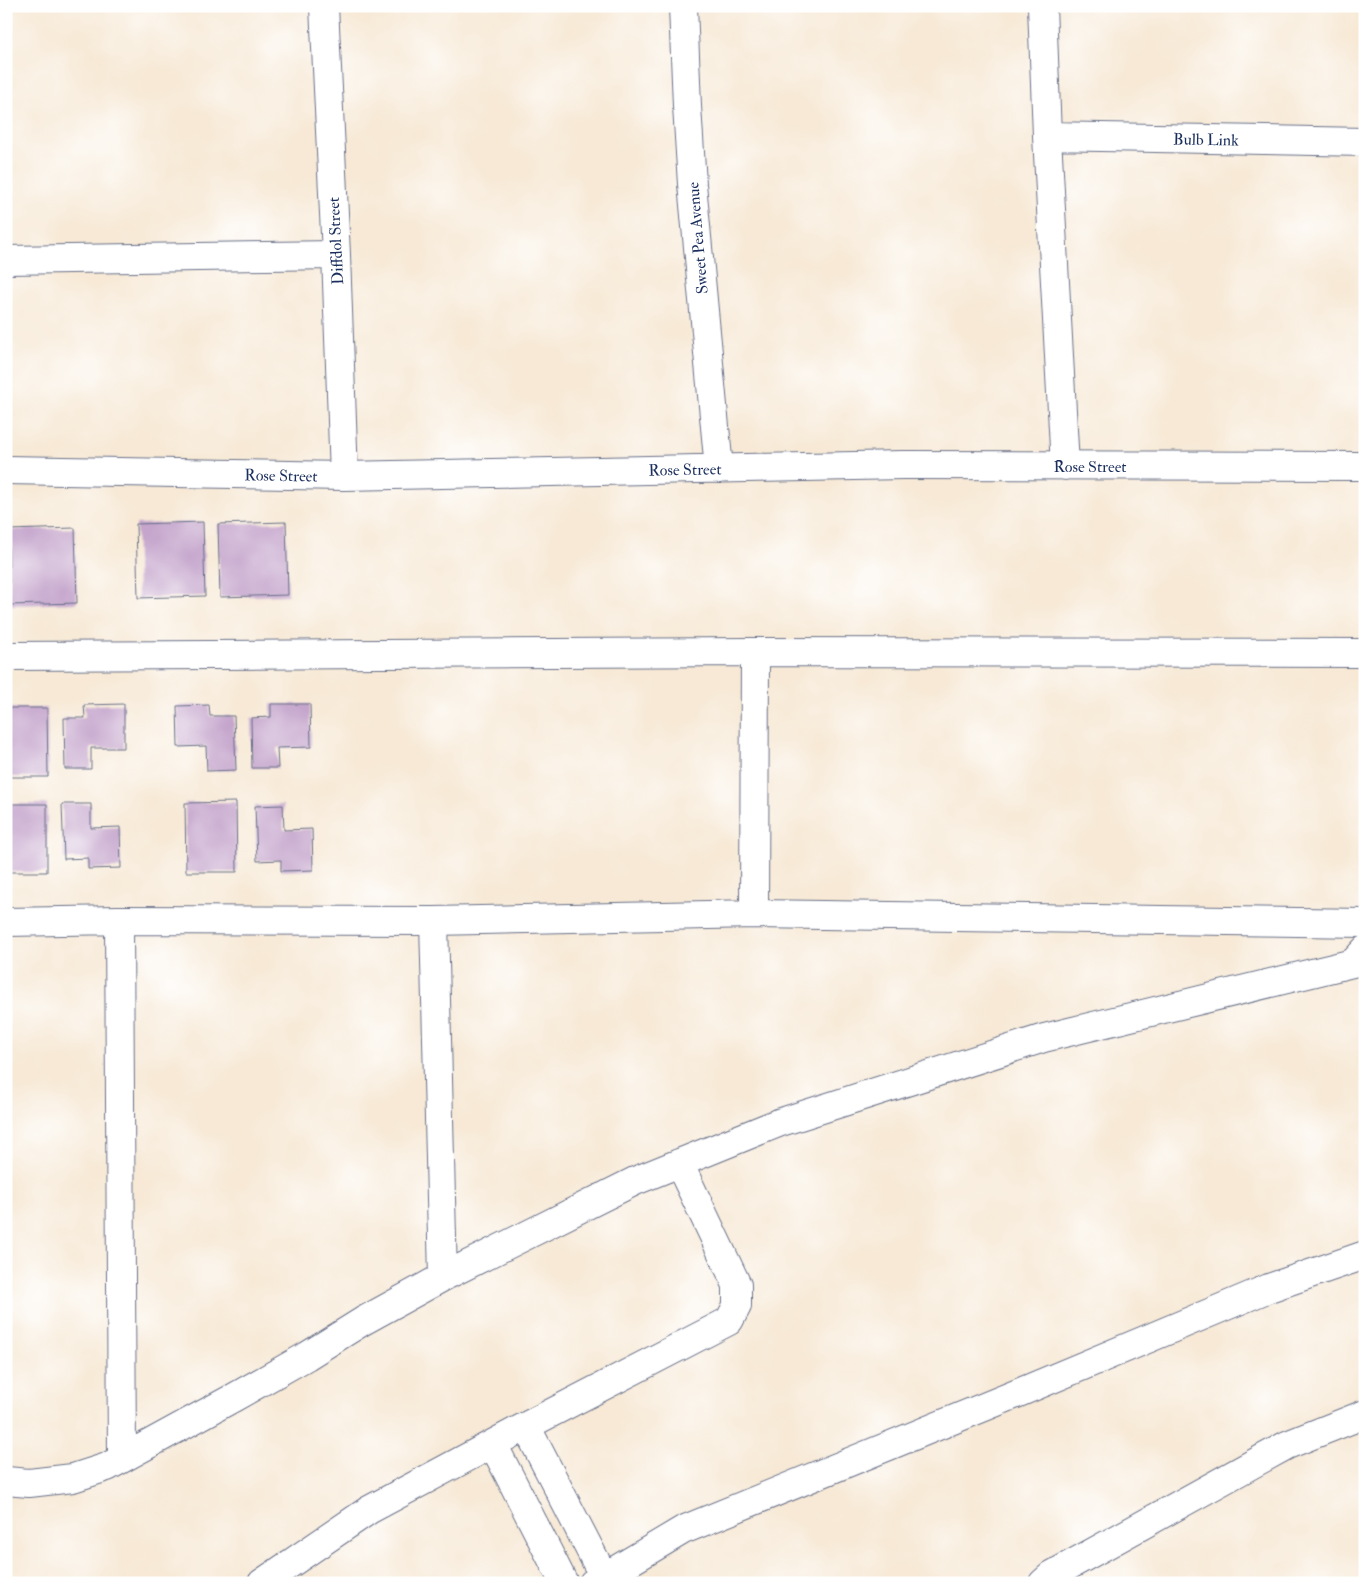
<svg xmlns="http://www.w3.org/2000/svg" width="1371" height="1589" font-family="'IM FELL Double Pica',serif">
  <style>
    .building { fill: #c5a5cc }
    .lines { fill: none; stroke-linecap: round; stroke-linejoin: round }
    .minor-casing { stroke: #687088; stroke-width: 30 }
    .minor { stroke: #fff; stroke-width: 28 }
    .labels { text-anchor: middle; stroke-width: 4; stroke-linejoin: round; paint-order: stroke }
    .street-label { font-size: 16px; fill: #1b2f5e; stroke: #fff }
  </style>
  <rect width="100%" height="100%" fill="#fff"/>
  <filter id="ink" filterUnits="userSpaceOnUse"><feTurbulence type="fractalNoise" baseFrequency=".02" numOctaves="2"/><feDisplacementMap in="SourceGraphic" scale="10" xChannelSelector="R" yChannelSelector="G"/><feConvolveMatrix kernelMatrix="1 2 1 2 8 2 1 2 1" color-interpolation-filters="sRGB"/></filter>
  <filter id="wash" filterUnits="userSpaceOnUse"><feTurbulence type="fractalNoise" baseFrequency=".0096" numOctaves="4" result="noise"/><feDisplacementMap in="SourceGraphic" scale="20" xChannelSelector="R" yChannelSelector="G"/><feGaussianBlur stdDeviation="1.12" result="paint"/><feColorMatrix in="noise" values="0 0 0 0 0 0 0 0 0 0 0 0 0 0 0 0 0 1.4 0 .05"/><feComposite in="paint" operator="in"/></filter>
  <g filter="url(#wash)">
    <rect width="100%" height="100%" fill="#f7e9d6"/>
    <g id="blocks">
      <!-- building -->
      <path class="building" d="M203 522 205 596 138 598 136 524Z
        M286 522 288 595 220 597 218 524Z
        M75 528 77 603 10 605 8 530Z
        M124 704V748H91V769H65L64 718H85L84 705Z
        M271 704H310L311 747 277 748 278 768H252L251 718 271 717Z
        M209 705 210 716H234L236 770 207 771 206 746 178 747 177 706Z
        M6 708H47L48 777H6Z
        M236 802 237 872H186L185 803Z
        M6 804H47V872H6Z
        M62 804H91V828L120 827 121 868 88 869V858L64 859Z
        M283 805 284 830 312 829 313 870 281 871V860L257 861 255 806Z"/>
    </g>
  </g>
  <g filter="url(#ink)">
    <use href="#blocks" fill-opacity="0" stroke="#687088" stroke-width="1"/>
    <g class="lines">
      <defs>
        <path id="minor" d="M324 6 336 255 344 476
          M683 6 687 106 692 184 719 469
          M1042 6 1047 136 1065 466
          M1047 136 1365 142
          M6 260 336 255
          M6 470 344 476 903 465 1365 466
          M6 656 755 652 1365 653
          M754 914 755 652
          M119 920 122 1459
          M434 921 443 1277
          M6 922 119 920 434 921 754 914 1365 923
          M526 1426 604 1577
          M493 1444 564 1583
          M6 1481 29 1483 73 1478 107 1467 233 1398 307 1356 363 1321 443 1277 635 1181 778 1123 1044 1038 1353 963 1365 950
          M262 1583 369 1510 526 1426 729 1321 737 1306V1285L679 1163
          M593 1583 604 1577 683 1530 1016 1394 1269 1288 1365 1255
          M1043 1583 1052 1575 1287 1445 1365 1414"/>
      </defs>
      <!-- minor casing -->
      <use href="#minor" class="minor-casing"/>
      <!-- minor -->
      <use href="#minor" class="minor"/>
    </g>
  </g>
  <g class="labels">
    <!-- street labels -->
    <g class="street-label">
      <text transform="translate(1206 139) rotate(1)" y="6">Bulb Link</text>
      <text transform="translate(697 238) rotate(-95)" y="6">Sweet Pea Avenue</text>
      <text transform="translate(335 241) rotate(-93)" y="6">Diffdol Street</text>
      <text x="1090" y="472">Rose Street</text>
      <text transform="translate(685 469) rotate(-1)" y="6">Rose Street</text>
      <text transform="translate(281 475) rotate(1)" y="6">Rose Street</text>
    </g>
  </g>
  <!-- margin -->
  <rect width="1371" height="1589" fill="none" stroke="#fff" stroke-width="25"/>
</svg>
